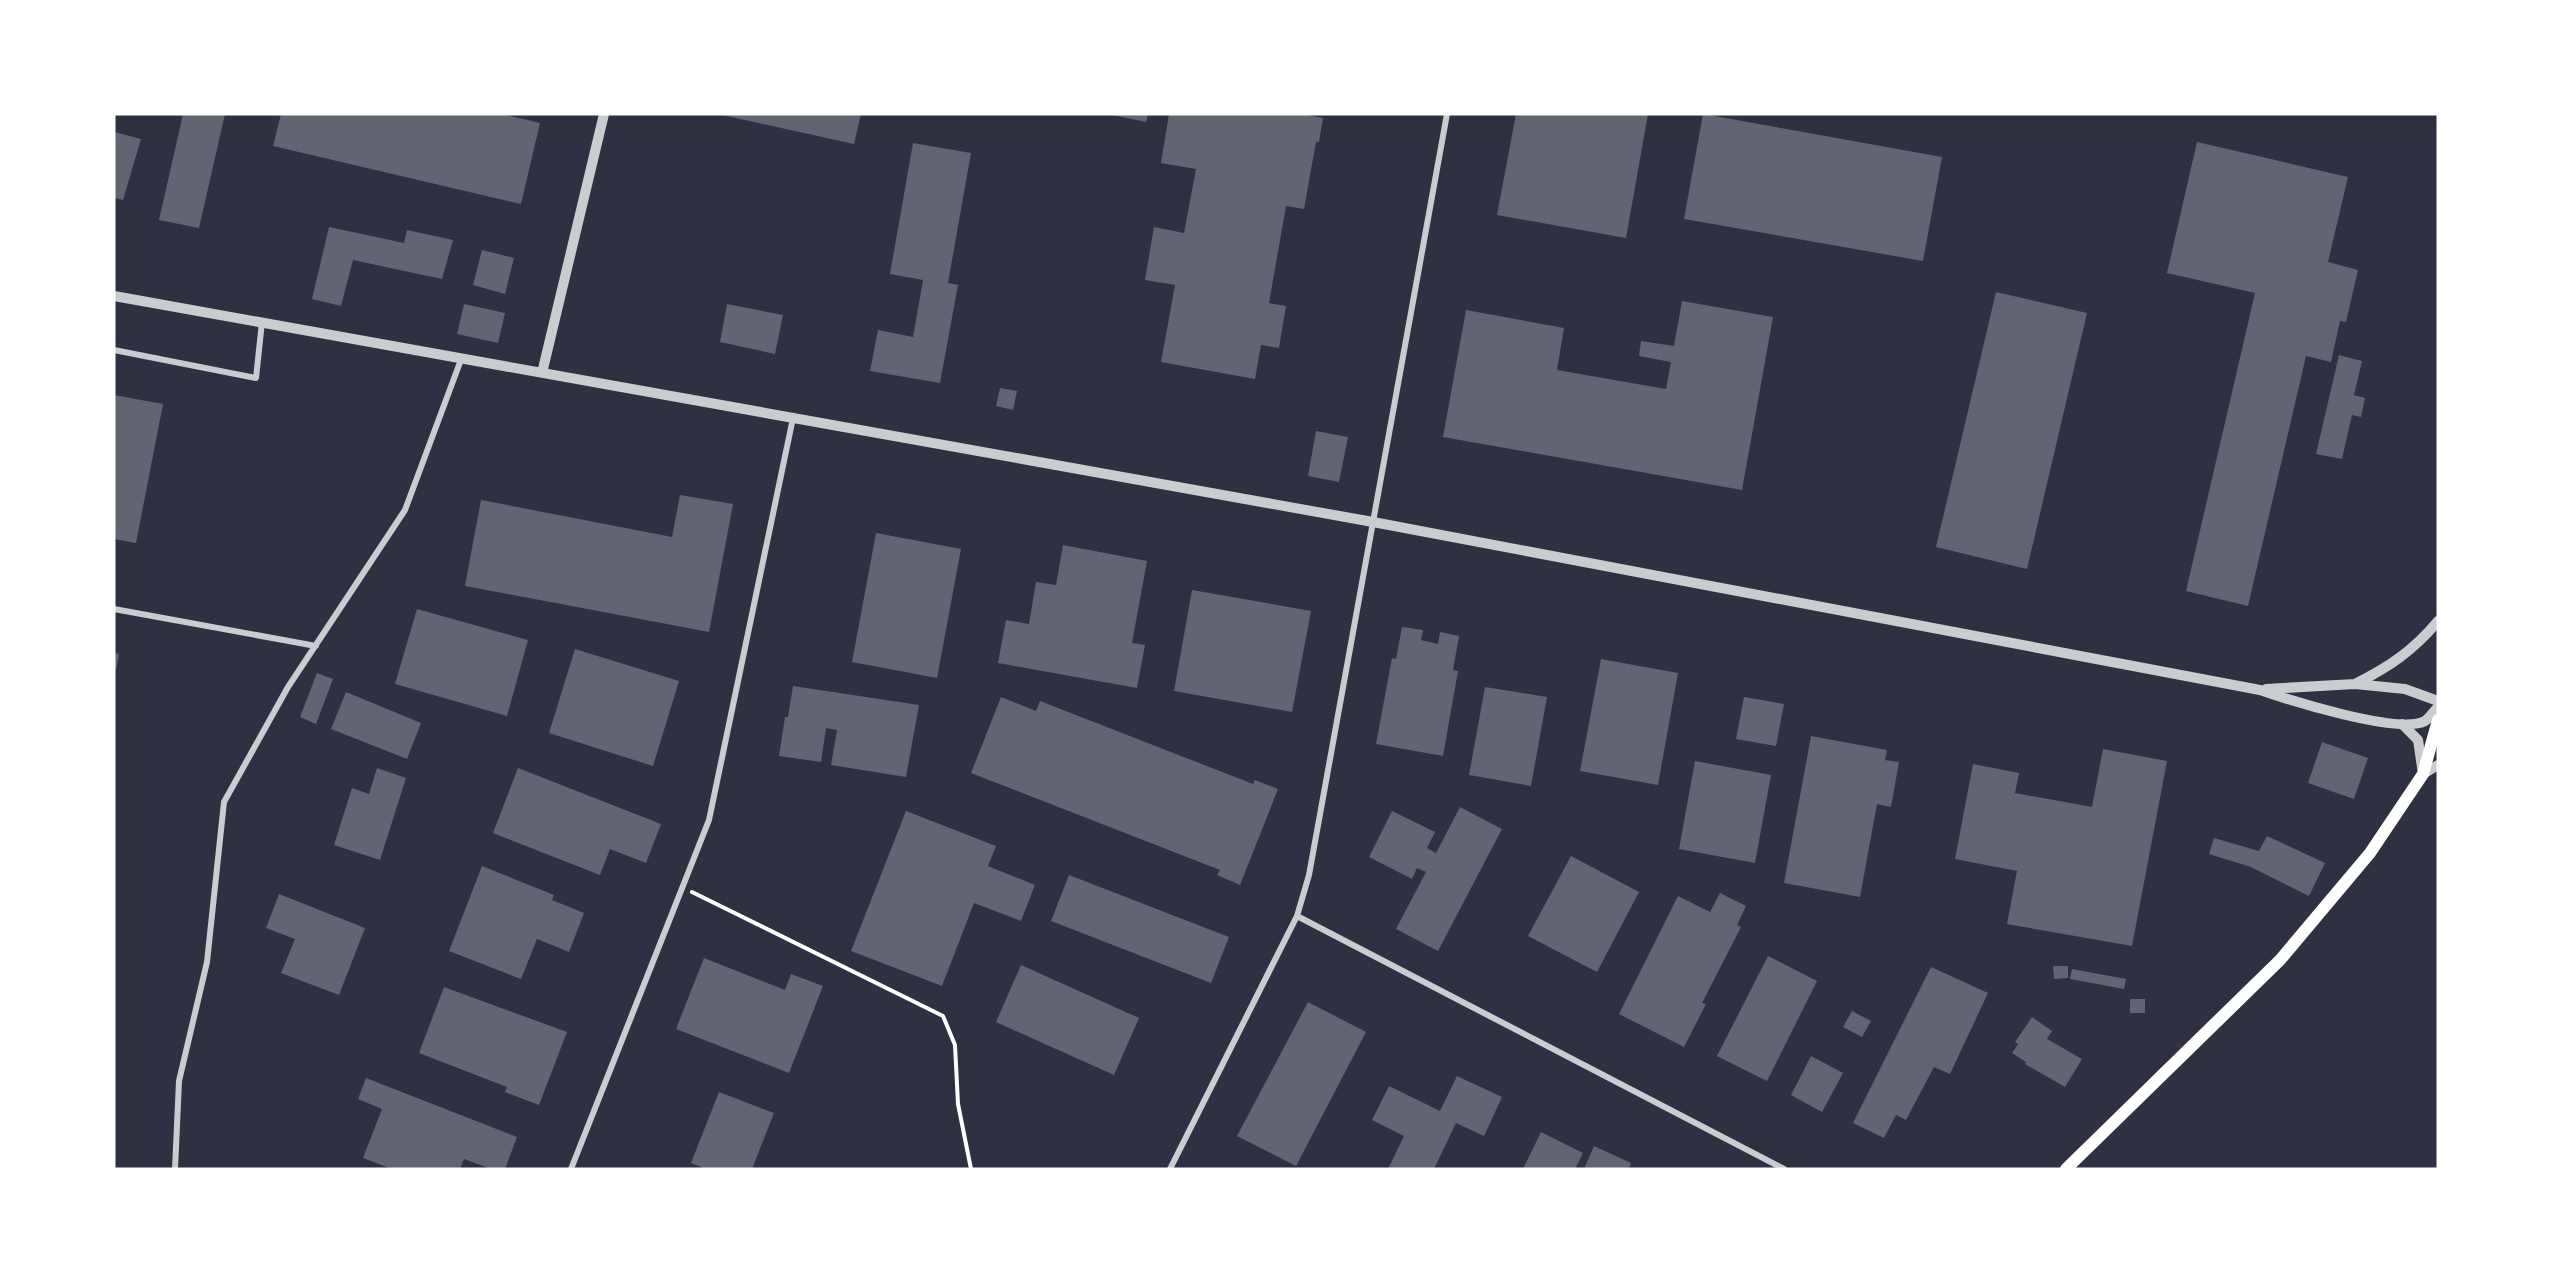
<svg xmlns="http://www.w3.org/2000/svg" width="2552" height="1283" font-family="'Asap Condensed',sans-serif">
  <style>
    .building { fill: #626471 }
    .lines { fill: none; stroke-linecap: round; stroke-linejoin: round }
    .path { stroke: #fff; stroke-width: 4 }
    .minor { stroke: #caccd0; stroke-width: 6 }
    .tertiary { stroke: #caccd0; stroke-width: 10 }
    .secondary { stroke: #fff; stroke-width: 12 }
  </style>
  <rect width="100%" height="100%" fill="#2d3142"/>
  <!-- building -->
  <path class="building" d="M183 114H225L199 228 159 220Z
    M281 114H501L540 123 521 204 273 146Z
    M718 114H861L854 144Z
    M1107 114H1148L1146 122Z
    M1169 114H1302L1323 118 1319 142H1316L1304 209 1286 206 1269 303 1286 306 1279 348 1261 345 1255 379 1161 362 1175 285 1145 280 1154 227 1184 233 1196 169 1161 163Z
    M1516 114H1648L1626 238 1497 215Z
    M1703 114 1942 157 1923 261 1684 219Z
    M114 132 141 139 123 200 114 198Z
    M2197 142 2348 177 2328 262 2358 270 2346 322 2340 321 2331 362 2306 356 2248 606 2186 591 2255 293 2167 273Z
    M913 143 971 153 948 283 958 285 940 383 870 371 878 330 913 337 923 280 890 274Z
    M329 227 404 243 407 230 453 240 442 279 353 260 341 306 312 299Z
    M482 250 514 258 505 294 473 285Z
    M1996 292 2087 313 2027 569 1936 547Z
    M1682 301 1773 317 1742 490 1443 437 1466 310 1564 328 1557 370 1666 389 1671 362 1639 356 1641 341 1674 346Z
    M464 304 505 313 498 343 457 334Z
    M727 304 783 315 775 354 720 342Z
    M2339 355 2362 361 2354 395 2365 398 2361 417 2352 415 2342 459 2316 454Z
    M1000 388 1017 391 1013 410 996 406Z
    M114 395 163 404 136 543 114 539Z
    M1316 431 1348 437 1339 482 1308 476Z
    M680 495 733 504 709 632 465 586 481 500 672 537Z
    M876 533 961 549 937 678 852 662Z
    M1063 545 1147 561 1132 643 1145 645 1137 688 998 663 1006 620 1029 624 1036 582 1056 585Z
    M1192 590 1311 611 1292 712 1174 691Z
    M417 609 528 640 507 716 395 684Z
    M1402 627 1423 630 1421 640 1438 644 1440 632 1459 636 1453 670 1458 671 1443 756 1376 744 1392 658 1396 659Z
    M575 649 679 681 653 766 549 733Z
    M114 653 119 654 115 675H114Z
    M1601 659 1678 673 1658 785 1580 771Z
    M317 673 333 679 316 724 300 717Z
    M793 686 919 705 906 777 831 765 837 730 826 728 821 762 779 756 785 717H788Z
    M1485 687 1547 697 1531 786 1469 775Z
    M346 692 421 723 407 759 331 729Z
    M1001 697 1036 711 1040 701 1253 784 1255 780 1278 789 1240 885 1217 875 1220 870 971 773Z
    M1744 697 1784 704 1776 746 1736 739Z
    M1811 736 1887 750 1885 760 1899 762 1891 807 1877 804 1860 897 1784 883Z
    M2322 742 2368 758 2354 799 2308 783Z
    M2103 749 2167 761 2132 946 2007 924 2017 871 1955 859 1973 764 2019 773 2015 793 2092 807Z
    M1695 761 1771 775 1755 863 1679 849Z
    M377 768 406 778 380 860 334 845 352 788 369 794Z
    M518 768 661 824 646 863 610 849 600 875 493 833Z
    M1460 807 1502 829 1438 951 1396 929 1426 872 1417 868 1412 879 1369 857 1392 811 1435 832 1427 848 1436 853Z
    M906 811 996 846 988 866 1035 885 1021 921 974 903 942 986 851 951Z
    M2267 836 2325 863 2309 896 2251 867 2209 854 2214 838 2259 851Z
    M1571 856 1639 892 1597 972 1528 936Z
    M482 866 554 895 552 900 584 913 569 952 537 939 521 979 449 951Z
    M1069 875 1229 937 1211 983 1051 921Z
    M1720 893 1746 906 1737 925 1741 927 1702 1003 1706 1004 1684 1047 1619 1014 1678 896 1710 912Z
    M279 894 365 928 339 995 281 973 295 939 266 928Z
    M1768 956 1817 981 1767 1081 1717 1056Z
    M704 958 785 990 791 974 823 986 789 1073 676 1029Z
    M1021 965 1139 1018 1114 1075 996 1022Z
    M2053 966H2068V978L2054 979Z
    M1931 967 1988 993 1950 1074 1934 1067 1906 1120 1896 1115 1884 1138 1853 1123Z
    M2072 969 2126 979 2124 989 2070 979Z
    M444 987 567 1032 539 1105 505 1092 507 1087 419 1053Z
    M2130 999H2145V1013H2130Z
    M1308 1002 1366 1032 1296 1166 1237 1136Z
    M1852 1011 1871 1021 1862 1037 1843 1027Z
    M2032 1017 2052 1031 2047 1039 2082 1059 2065 1087 2025 1064 2026 1062 2012 1053 2018 1044 2015 1042Z
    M1811 1056 1843 1073 1822 1112 1791 1095Z
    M1457 1076 1502 1097 1484 1136 1456 1123 1434 1169H1388L1404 1136 1372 1120 1389 1086 1440 1111Z
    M366 1078 517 1137 505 1169H491L464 1159 460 1169H392L363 1158 382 1109 358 1099Z
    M719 1092 774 1113 752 1169H706L691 1163Z
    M1541 1132 1583 1153 1575 1169H1523Z
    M1594 1146 1631 1163 1629 1169H1584Z"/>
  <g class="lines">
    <!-- path -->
    <path class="path" d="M692 892 943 1016 955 1045 958 1104 971 1169"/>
    <!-- minor -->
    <path class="minor" d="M114 350 256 378 262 322
      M114 609 316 646
      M1297 916 1784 1169
      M175 1169 179 1081 207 962 224 802 288 687 405 510 462 357
      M571 1169 709 820 793 418
      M1170 1169 1297 916 1309 875 1447 114"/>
    <!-- tertiary -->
    <path class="tertiary" d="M114 296 1373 522 2260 690C2289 700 2399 735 2425 721 2429 718 2434 711 2438 707
      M542 373 604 114
      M2355 684C2389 667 2413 651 2438 621
      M2266 689 2355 684 2405 689 2438 701
      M2402 724 2418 740 2423 774 2438 765"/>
    <!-- secondary -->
    <path class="secondary" d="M2066 1169 2280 960 2370 853 2423 774 2438 720"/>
  </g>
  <!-- border -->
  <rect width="2552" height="1283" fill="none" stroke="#ffffff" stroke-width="231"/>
</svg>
